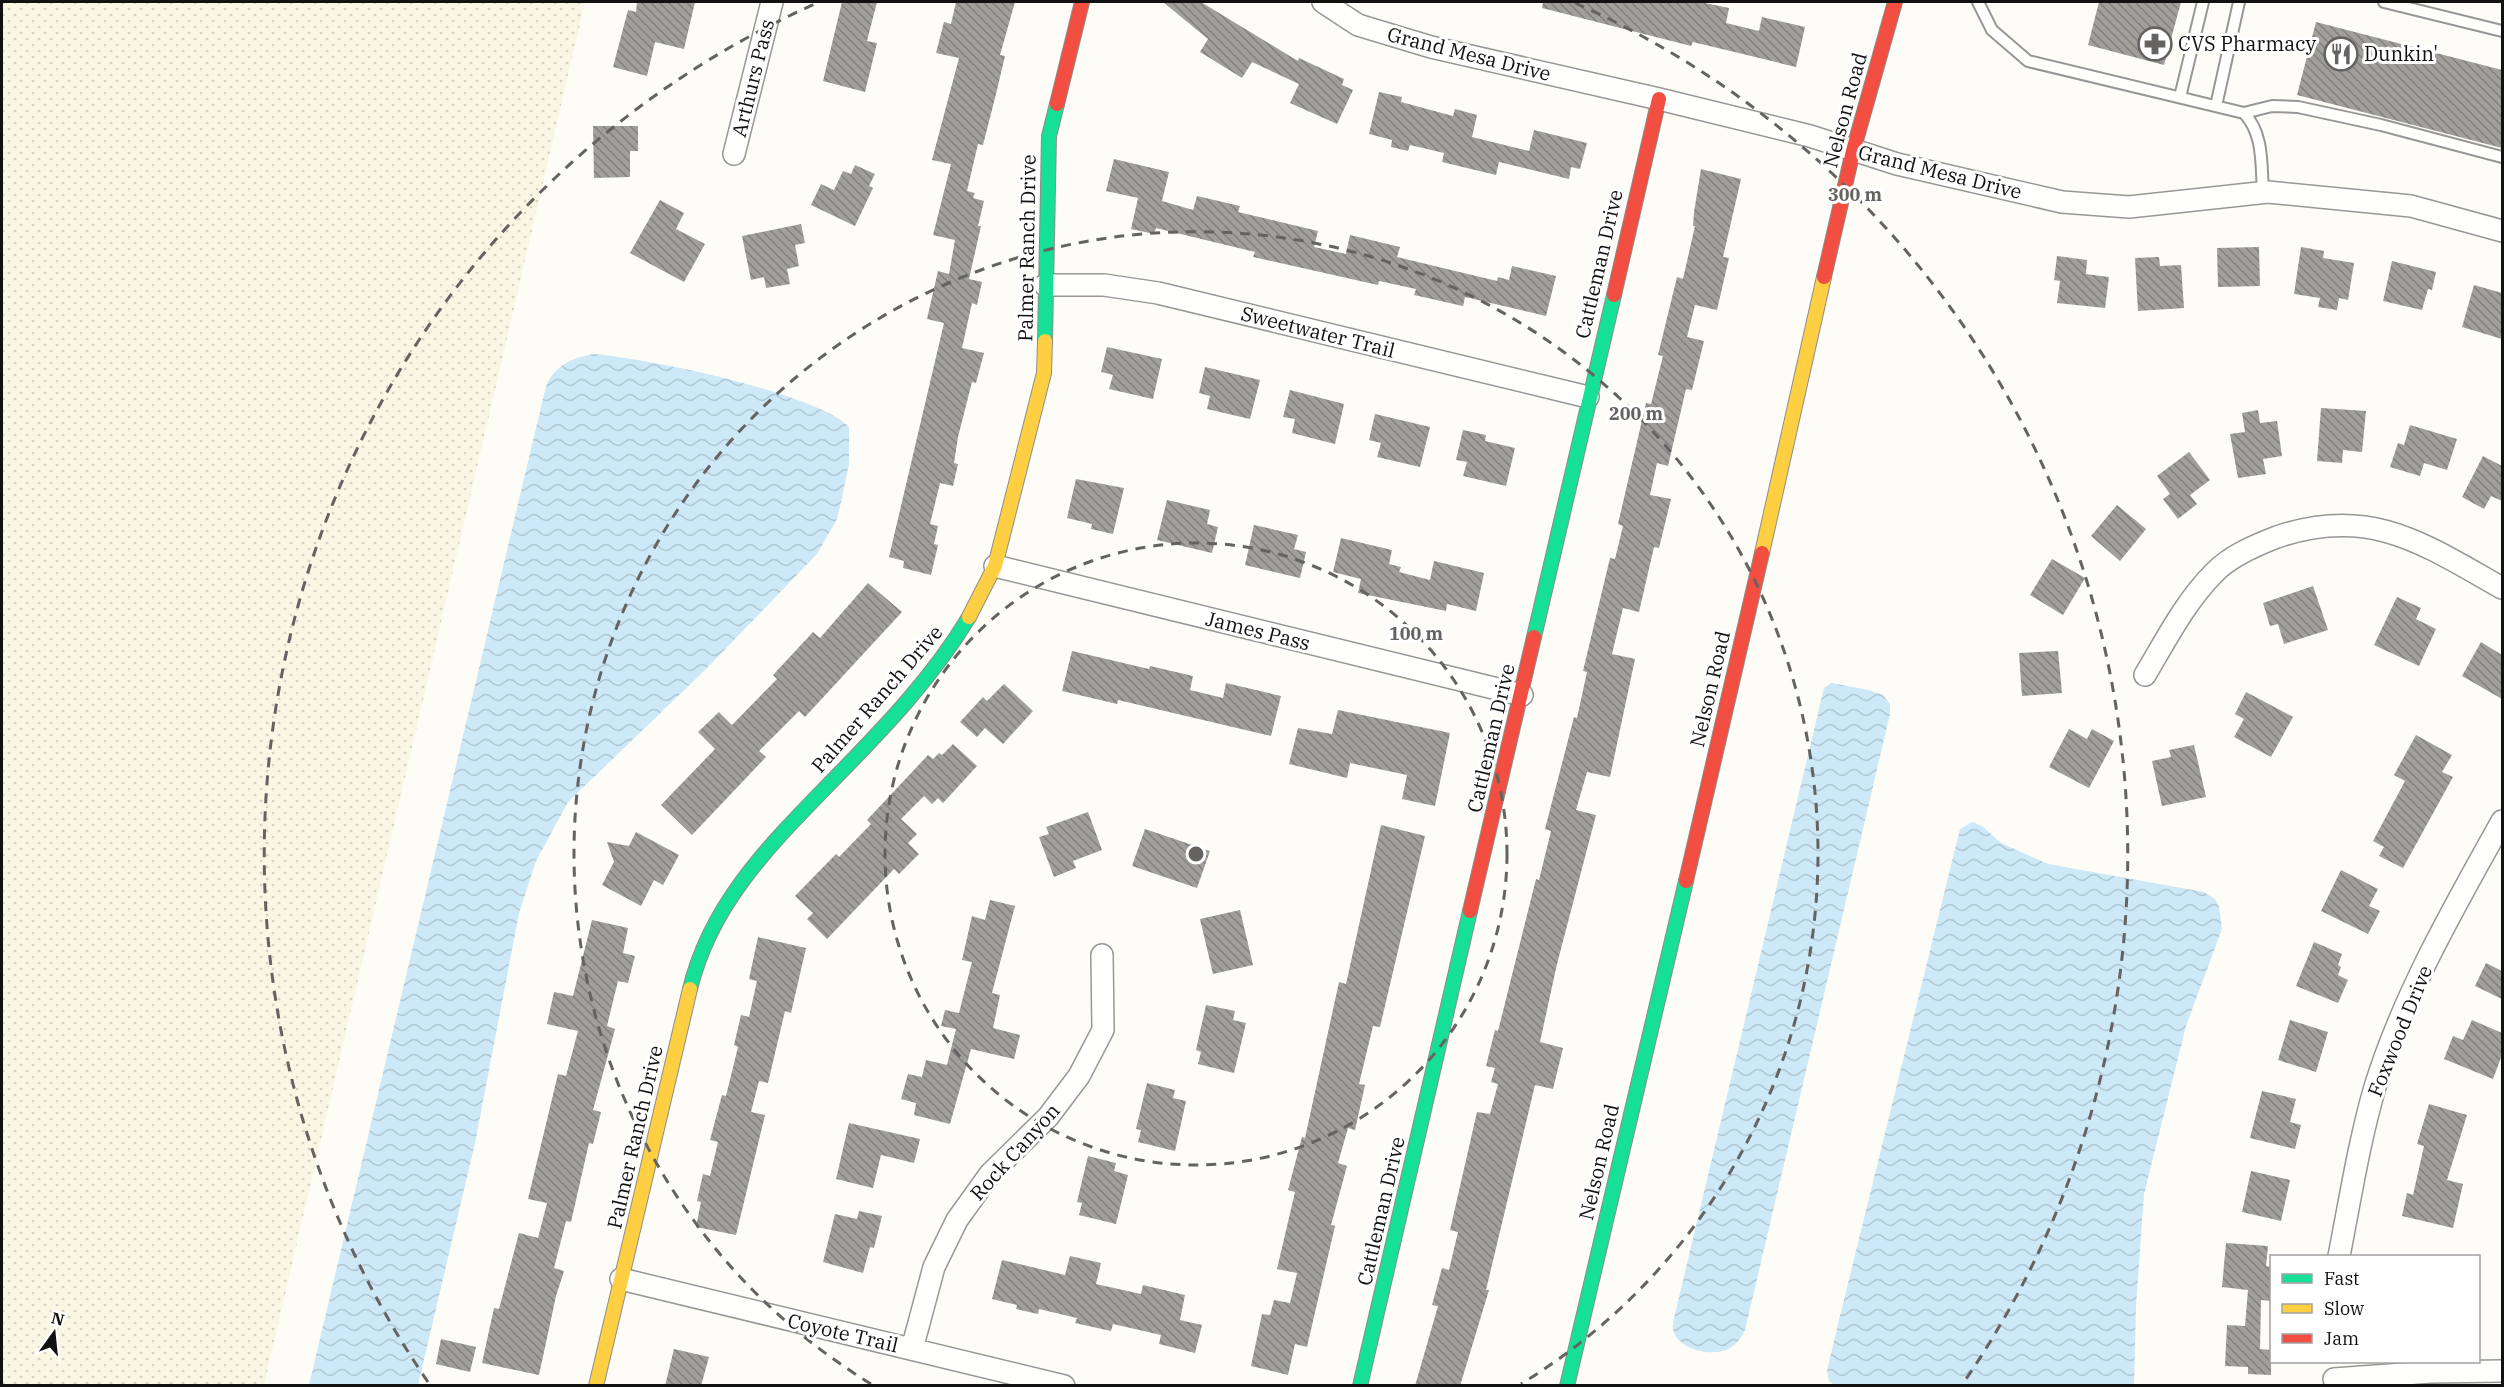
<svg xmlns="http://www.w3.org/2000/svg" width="2504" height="1387" font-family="'IBM Plex Serif',serif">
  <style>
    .farmland { fill: url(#farmland-dots) }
    .water { fill: url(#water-waves) }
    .building { fill: url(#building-back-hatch) }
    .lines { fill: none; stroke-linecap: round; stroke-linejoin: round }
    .lane-casing { stroke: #979795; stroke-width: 14 }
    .street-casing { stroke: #979795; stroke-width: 24 }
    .fast-casing { stroke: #8e8d8b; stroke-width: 16 }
    .slow-casing { stroke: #8e8d8b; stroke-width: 16 }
    .jam-casing { stroke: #8e8d8b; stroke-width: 16 }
    .lane { stroke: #fffffe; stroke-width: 10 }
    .street { stroke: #fffffe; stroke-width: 21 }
    .fast { stroke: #16e098; stroke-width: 14 }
    .slow { stroke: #ffcf43; stroke-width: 14 }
    .jam { stroke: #f24e42; stroke-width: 14 }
    .ring { fill: none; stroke: #646362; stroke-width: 3; stroke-dasharray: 10 8 }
    .labels { text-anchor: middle; stroke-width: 6; stroke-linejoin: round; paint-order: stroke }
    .poi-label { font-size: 20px; fill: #111; stroke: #fff; text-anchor: start }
    .street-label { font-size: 20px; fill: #111; stroke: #fff }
    .centre { fill: #646362; stroke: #fff; stroke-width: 3 }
    .ring-label { font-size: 18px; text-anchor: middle; font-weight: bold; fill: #646362; stroke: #fff; stroke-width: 6; stroke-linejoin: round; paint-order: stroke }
  </style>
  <defs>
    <pattern id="farmland-dots" width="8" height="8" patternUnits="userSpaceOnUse" patternTransform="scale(1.5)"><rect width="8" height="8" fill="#f9f7e4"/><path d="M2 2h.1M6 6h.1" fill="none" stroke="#d4d3c3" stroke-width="1.8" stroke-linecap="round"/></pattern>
    <pattern id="water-waves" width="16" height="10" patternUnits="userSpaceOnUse" patternTransform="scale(1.5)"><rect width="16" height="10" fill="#cde8f7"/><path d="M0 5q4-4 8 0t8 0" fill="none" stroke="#afc6d3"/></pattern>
    <pattern id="building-back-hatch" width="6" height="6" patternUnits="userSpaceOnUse" patternTransform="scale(1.5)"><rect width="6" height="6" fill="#a19f9c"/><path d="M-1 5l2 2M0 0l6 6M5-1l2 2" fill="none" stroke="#82807e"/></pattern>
  </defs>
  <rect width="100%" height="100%" fill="#fdfcf7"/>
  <!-- farmland -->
  <path class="farmland" d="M2 2H585L264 1385H2Z"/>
  <!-- water -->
  <path class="water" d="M593 354C645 358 814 392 849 427V464L841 502 837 519 817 554 705 670 568 802 536 861 519 913 475 1143 418 1385H309L546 386C556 365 571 358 593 354Z
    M1831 683 1869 690 1883 695 1890 704V714L1745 1330C1741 1338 1738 1343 1730 1348 1714 1358 1677 1350 1673 1329 1672 1325 1674 1318 1675 1314L1824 688Z
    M1972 822 1982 826 2001 843 2048 864 2204 892 2215 899 2219 907 2222 929 2186 1026 2144 1194 2136 1306 2134 1385 1836 1386 1829 1381 1827 1371 1838 1324 1960 829Z"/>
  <!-- building -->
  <path class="building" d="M637 2H695L684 49 655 42 647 76 613 67 628 10 636 12Z
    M842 2H877L867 41 877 43 865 92 823 81Z
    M956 2H1015L1000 55 1005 56 996 94 983 145 978 144 967 191 975 193 973 198 984 201 978 226H981L969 279 982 282 977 305 972 303 962 348 984 353 976 383 972 382 958 437 954 463 958 464 953 486 940 483 930 524 938 526 934 544 938 545 931 575 903 568 904 561 889 557 944 323 927 319 938 271 949 274 955 240 933 235 951 164 932 160 959 58 936 53 944 22 951 24Z
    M1163 2H1201L1298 61 1299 58 1344 79 1342 85 1353 90 1337 124 1290 103 1299 84 1252 62 1242 78 1200 52 1208 39Z
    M1543 2H1700L1729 8 1726 23 1759 31 1762 17 1805 27 1796 67 1693 42 1691 46 1542 8Z
    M2099 2H2181L2164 65 2088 45Z
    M2316 22 2502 70V148L2297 95Z
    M1379 92 1402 97 1401 102 1453 116 1455 109 1477 115 1472 137 1529 151 1534 130 1587 143 1580 169 1571 167 1569 179 1499 162 1496 175 1442 162 1444 153 1410 145 1408 151 1391 147 1392 140 1369 134Z
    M593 126H638V151H630V177L594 178Z
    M1114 159 1169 172 1162 201 1193 210 1197 196 1240 206 1238 212 1318 231 1314 247 1346 254 1350 235 1400 247 1397 257 1497 281 1498 277 1509 280 1512 266 1556 276 1546 316 1465 297 1463 306 1414 295 1416 289 1379 281 1378 285 1253 257 1255 252 1156 228 1154 234 1131 229 1138 198 1106 191Z
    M855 165 875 174 869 186 873 188 855 226 811 205 821 184 834 190 843 171 851 174Z
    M1701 169 1741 179 1723 257 1729 258 1717 310 1695 305 1687 337 1704 341 1692 390 1686 389 1668 466 1657 463 1650 495 1671 499 1659 548 1654 547 1639 612 1623 608 1612 654 1635 659 1610 777 1587 772 1576 810 1596 815 1557 964 1540 1042 1563 1048 1553 1089 1535 1085 1486 1290H1489L1460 1386H1415L1438 1306 1432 1305 1442 1268 1449 1270 1458 1232 1450 1230 1477 1112 1490 1114 1498 1084 1491 1082 1495 1068 1486 1066 1495 1030 1498 1031 1536 879 1539 880 1551 831 1545 829 1574 717 1577 718 1587 672 1583 671 1610 558 1615 559 1623 526 1618 524 1646 403 1651 404 1663 356 1658 355 1677 277 1683 279 1695 226H1693L1694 212Z
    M660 200 684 213 676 229 705 244 684 282 630 253Z
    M801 224 805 243 795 245 799 266 787 269 790 284 766 288 764 277 751 280 742 236Z
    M2259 247 2260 286 2218 287 2217 248Z
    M2301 247 2324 251 2323 258 2354 263 2348 300 2339 298 2337 310 2318 307 2320 298 2294 294Z
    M2057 256 2087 260 2086 274 2109 277 2105 308 2057 303 2060 281 2054 280Z
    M2159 257 2160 266 2181 265 2184 308 2138 311 2135 258Z
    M2392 261 2436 272 2432 290 2428 289 2422 310 2383 301Z
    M2474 285 2502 293V339L2462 327Z
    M1107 347 1162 359 1153 399 1109 389 1113 375 1101 372Z
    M1205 367 1260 380 1250 419 1207 409 1210 396 1199 393Z
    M1290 390 1344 404 1335 444 1292 433 1295 419 1283 417Z
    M2321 408 2366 411 2362 452 2343 450 2342 463 2317 461Z
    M2258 410 2260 423 2277 421 2282 456 2263 459 2266 474 2238 478 2230 434 2245 432 2242 413Z
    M1375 414 1430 427 1420 467 1377 457 1381 443 1369 440Z
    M2410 425 2457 439 2447 470 2424 463 2420 476 2390 467 2398 443 2404 445Z
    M1463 430 1486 435 1485 441 1515 448 1506 486 1463 476 1467 462 1456 460Z
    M2189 452 2210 480 2190 495 2197 504 2178 519 2163 499 2170 494 2157 476Z
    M2483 456 2502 466V501L2491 496 2484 509 2462 497Z
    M1076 479 1124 488 1113 534 1091 529 1092 524 1067 518Z
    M1167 500 1210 510 1207 524 1218 527 1212 553 1157 540Z
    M2117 505 2146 529 2120 561 2091 536Z
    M1254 525 1298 535 1294 549 1306 552 1300 578 1245 565Z
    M1341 538 1392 550 1389 564 1401 567 1399 572 1430 580 1434 561 1484 573 1476 611 1447 604 1446 611 1358 593 1361 579 1333 572Z
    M2052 559 2085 578 2063 615 2030 595Z
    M868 583 902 612 805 717 799 711 759 751 766 757 692 835 661 805 715 749 698 732 719 712 732 725 777 679 773 675 813 632 820 638Z
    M2313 586 2328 630 2284 644 2278 624 2270 626 2263 603Z
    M2397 597 2421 608 2416 619 2436 629 2419 666 2374 645Z
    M2481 642 2502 655V699L2462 676Z
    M1072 651 1149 669 1150 666 1193 676 1190 690 1223 698 1226 683 1281 696 1271 736 1118 700 1117 704 1062 691Z
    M2058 651 2062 693 2022 696 2019 653Z
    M1004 684 1033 711 1003 744 985 728 977 737 960 722 983 697 987 701Z
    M2246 692 2293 717 2271 757 2234 737 2244 719 2235 714Z
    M1338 710 1450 733 1435 806 1402 799 1407 775 1350 763 1347 778 1289 764 1298 728 1332 734Z
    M2069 729 2087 739 2092 729 2114 741 2089 788 2049 767Z
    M2416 735 2452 755 2442 772 2453 777 2403 868 2379 856 2384 847 2373 841 2405 781 2394 775Z
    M953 744 977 766 943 803 938 798 932 804 924 796 901 819 917 834 908 843 919 854 899 874 894 869 827 939 807 919 813 913 795 896 836 854 839 857 871 824 867 820 928 755 933 759 939 753 942 755Z
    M2194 745 2206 797 2162 806 2152 761 2171 757 2169 750Z
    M1088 812 1102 850 1073 861 1076 868 1054 877 1039 837 1049 834 1046 827Z
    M1381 825 1425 836 1380 1027 1373 1026 1359 1084 1365 1085 1355 1130 1348 1128 1338 1163 1347 1166 1331 1225 1335 1226 1307 1347 1295 1344 1288 1375 1251 1366 1262 1314 1270 1315 1274 1300 1290 1303 1297 1273 1277 1269 1295 1192 1288 1190 1302 1137 1305 1138 1339 982 1346 984Z
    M1145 829 1210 851 1197 888 1132 866Z
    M636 832 679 855 663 885 654 880 641 906 602 885 614 862 607 842 629 846Z
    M2341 870 2378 889 2369 906 2380 911 2368 934 2321 911Z
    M990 900 1015 906 992 993 1000 995 993 1028 1020 1035 1014 1059 971 1049 950 1124 914 1115 916 1103 901 1099 908 1074 922 1077 926 1060 947 1065 956 1029 941 1026 945 1010 959 1013 972 962 962 960 972 916 985 920Z
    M1240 910 1253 965 1213 974 1200 919Z
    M592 920 628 928 623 953 635 956 628 983 618 981 607 1026 615 1029 593 1110 601 1112 593 1144 589 1143 571 1222 566 1221 554 1268 564 1271 556 1296 539 1375 482 1363 494 1308 499 1309 519 1233 538 1238 547 1203 528 1199 558 1074 566 1076 578 1031 547 1024 554 992 573 996Z
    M758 937 806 948 791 1013 785 1011 768 1083 759 1081 751 1112 765 1115 736 1235 696 1227 701 1202 697 1201 703 1174 710 1176 718 1142 710 1140 722 1095 726 1096 738 1047 734 1045 741 1015 749 1017 757 981 749 979Z
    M2314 942 2342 954 2338 965 2341 967 2338 975 2348 980 2338 1003 2296 986Z
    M2486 963 2502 971V999L2475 986Z
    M1206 1005 1235 1011 1233 1020 1246 1023 1234 1073 1198 1064 1201 1052 1196 1050Z
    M2290 1020 2328 1032 2316 1072 2278 1060Z
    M2472 1020 2502 1033V1055L2493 1079 2444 1059 2453 1036 2463 1040Z
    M1147 1083 1175 1090 1173 1098 1186 1101 1175 1151 1138 1142 1141 1130 1136 1129Z
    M2262 1091 2296 1099 2290 1122 2301 1125 2295 1149 2250 1138Z
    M2429 1104 2467 1115 2447 1180 2463 1184 2453 1228 2402 1216 2407 1193 2413 1195 2424 1146 2417 1144Z
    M849 1123 920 1139 914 1163 881 1155 873 1188 836 1179Z
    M1088 1156 1116 1163 1114 1171 1128 1175 1116 1224 1079 1215 1082 1203 1077 1202Z
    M2251 1171 2290 1180 2281 1221 2242 1212Z
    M859 1211 882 1216 874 1248 870 1247 863 1273 823 1262 835 1214 857 1219Z
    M2226 1243 2268 1246 2266 1266 2271 1267V1301L2261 1300 2260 1349 2271 1350V1375L2248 1374V1367L2225 1366 2227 1325 2245 1326 2248 1290 2222 1287Z
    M1070 1256 1101 1263 1096 1284 1141 1294 1143 1285 1185 1295 1180 1320 1202 1325 1195 1353 1159 1344 1161 1335 1113 1324 1111 1331 1075 1323 1077 1318 1039 1309 1038 1314 1016 1309 1017 1305 992 1299 1002 1260 1065 1275Z
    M441 1339 476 1347 470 1372 436 1364Z
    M674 1349 709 1357 701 1386H665Z"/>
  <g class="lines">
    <defs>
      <path id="lane" d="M1978 2 1992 30 2028 61 2244 113C2264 134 2261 165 2263 192
        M2384 2 2502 31
        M2180 97 2203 2
        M2216 106 2239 2
        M2244 113 2272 106 2298 107 2381 125 2502 157"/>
      <path id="street" d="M1323 2 1358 25 1431 47 1659 99 1810 136 1897 164 2062 202 2129 207 2268 192 2411 206 2502 231
        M734 154 772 2
        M1045 285H1104L1158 293 1588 397
        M995 566 1522 695
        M2145 675C2166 640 2185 602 2214 573 2230 556 2256 545 2277 537 2370 505 2424 544 2502 588
        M2339 1256C2350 1200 2359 1142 2375 1087 2404 993 2455 906 2502 821
        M621 1279 1064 1386
        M912 1349 934 1267 957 1220 990 1174 1048 1117 1079 1076 1103 1030 1102 955
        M2334 1379 2431 1372 2502 1371"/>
      <path id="fast" d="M1045 341 1049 136 1057 104
        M1534 637 1614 295
        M690 989C711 901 774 841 835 778 884 728 933 677 969 617
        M1360 1386 1470 911
        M1567 1386 1686 881"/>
      <path id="slow" d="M1762 553 1824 277
        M969 617 995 566 1044 373 1045 341
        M596 1386 690 989"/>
      <path id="jam" d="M1057 104 1082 2
        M1824 277 1853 151 1895 2
        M1614 295 1659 99
        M1686 881 1762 553
        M1470 911 1534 637"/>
    </defs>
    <!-- lane casing -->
    <use href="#lane" class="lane-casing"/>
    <!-- street casing -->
    <use href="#street" class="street-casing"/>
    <!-- fast casing -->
    <use href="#fast" class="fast-casing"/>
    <!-- slow casing -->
    <use href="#slow" class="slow-casing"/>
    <!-- jam casing -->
    <use href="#jam" class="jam-casing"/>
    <!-- lane -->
    <use href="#lane" class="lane"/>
    <!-- street -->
    <use href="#street" class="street"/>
    <!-- fast -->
    <use href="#fast" class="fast"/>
    <!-- slow -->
    <use href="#slow" class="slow"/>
    <!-- jam -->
    <use href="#jam" class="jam"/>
  </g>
  <!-- distance rings -->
  <g class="ring">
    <circle cx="1196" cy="854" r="311"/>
    <path d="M871 1384A622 622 0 1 1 1521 1384"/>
    <path d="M428 1382A932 932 0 0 1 817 3M1575 3A932 932 0 0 1 1964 1382"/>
  </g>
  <!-- icons -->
  <defs>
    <symbol id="pharmacy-ring" viewBox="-11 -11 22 22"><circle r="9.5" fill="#fff" stroke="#646362" stroke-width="1.5"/><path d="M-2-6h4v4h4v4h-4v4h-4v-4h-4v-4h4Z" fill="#646362"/></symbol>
    <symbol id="restaurant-ring" viewBox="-11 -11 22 22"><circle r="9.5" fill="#fff" stroke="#646362" stroke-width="1.5"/><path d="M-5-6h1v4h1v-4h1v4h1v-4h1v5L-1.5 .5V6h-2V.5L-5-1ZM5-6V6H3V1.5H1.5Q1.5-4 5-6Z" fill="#646362"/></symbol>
  </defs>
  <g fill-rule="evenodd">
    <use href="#pharmacy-ring" x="2136" y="25" width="38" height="38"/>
    <use href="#restaurant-ring" x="2322" y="35" width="38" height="38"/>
  </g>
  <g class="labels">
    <!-- poi labels -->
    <g class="poi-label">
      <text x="2178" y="51">CVS Pharmacy</text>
      <text x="2364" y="61">Dunkin'</text>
    </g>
    <!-- street labels -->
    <g class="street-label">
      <text transform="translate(1469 54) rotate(14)" y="7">Grand Mesa Drive</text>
      <text transform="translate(753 78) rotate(-76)" y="7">Arthurs Pass</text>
      <text transform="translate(1845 110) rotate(-75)" y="7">Nelson Road</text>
      <text transform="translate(1940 172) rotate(14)" y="7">Grand Mesa Drive</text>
      <text transform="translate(1027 248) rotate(-89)" y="7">Palmer Ranch Drive</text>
      <text transform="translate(1599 264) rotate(-77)" y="7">Cattleman Drive</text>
      <text transform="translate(1318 332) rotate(14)" y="7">Sweetwater Trail</text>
      <text transform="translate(1258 631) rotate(14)" y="7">James Pass</text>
      <text transform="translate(1710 689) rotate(-77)" y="7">Nelson Road</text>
      <text transform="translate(877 699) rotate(-49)" y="7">Palmer Ranch Drive</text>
      <text transform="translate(1491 738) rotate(-77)" y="7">Cattleman Drive</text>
      <text transform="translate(2400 1031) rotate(-68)" y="7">Foxwood Drive</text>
      <text transform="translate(635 1137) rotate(-77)" y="7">Palmer Ranch Drive</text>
      <text transform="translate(1015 1152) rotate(-48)" y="7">Rock Canyon</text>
      <text transform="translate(1599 1162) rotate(-77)" y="7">Nelson Road</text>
      <text transform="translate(1381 1211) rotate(-77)" y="7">Cattleman Drive</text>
      <text transform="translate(843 1333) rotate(13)" y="7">Coyote Trail</text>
    </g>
  </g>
  <circle cx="1196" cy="854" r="9" class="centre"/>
  <g class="ring-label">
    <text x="1855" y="201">300 m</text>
    <text x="1636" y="420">200 m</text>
    <text x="1416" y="640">100 m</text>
  </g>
  <!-- border -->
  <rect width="2504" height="1387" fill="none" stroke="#111111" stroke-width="6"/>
  <!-- legend -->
  <rect x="2270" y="1255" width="210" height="108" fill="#ffffff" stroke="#a0a0a0" stroke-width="1.5"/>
  <rect x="2282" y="1274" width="30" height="9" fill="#16e098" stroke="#a0a0a0" stroke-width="1.5"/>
  <text x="2324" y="1285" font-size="18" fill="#111111">Fast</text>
  <rect x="2282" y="1304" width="30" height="9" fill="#ffcf43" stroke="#a0a0a0" stroke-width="1.5"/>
  <text x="2324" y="1315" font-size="18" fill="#111111">Slow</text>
  <rect x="2282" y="1334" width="30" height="9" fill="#f24e42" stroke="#a0a0a0" stroke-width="1.5"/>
  <text x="2324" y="1345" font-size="18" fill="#111111">Jam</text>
  <!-- north arrow -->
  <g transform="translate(54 1333) rotate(15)" stroke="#ffffff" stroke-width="4.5" paint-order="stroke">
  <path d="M0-4.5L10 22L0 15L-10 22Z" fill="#111111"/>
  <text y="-9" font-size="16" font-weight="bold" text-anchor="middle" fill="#111111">N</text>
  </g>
</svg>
